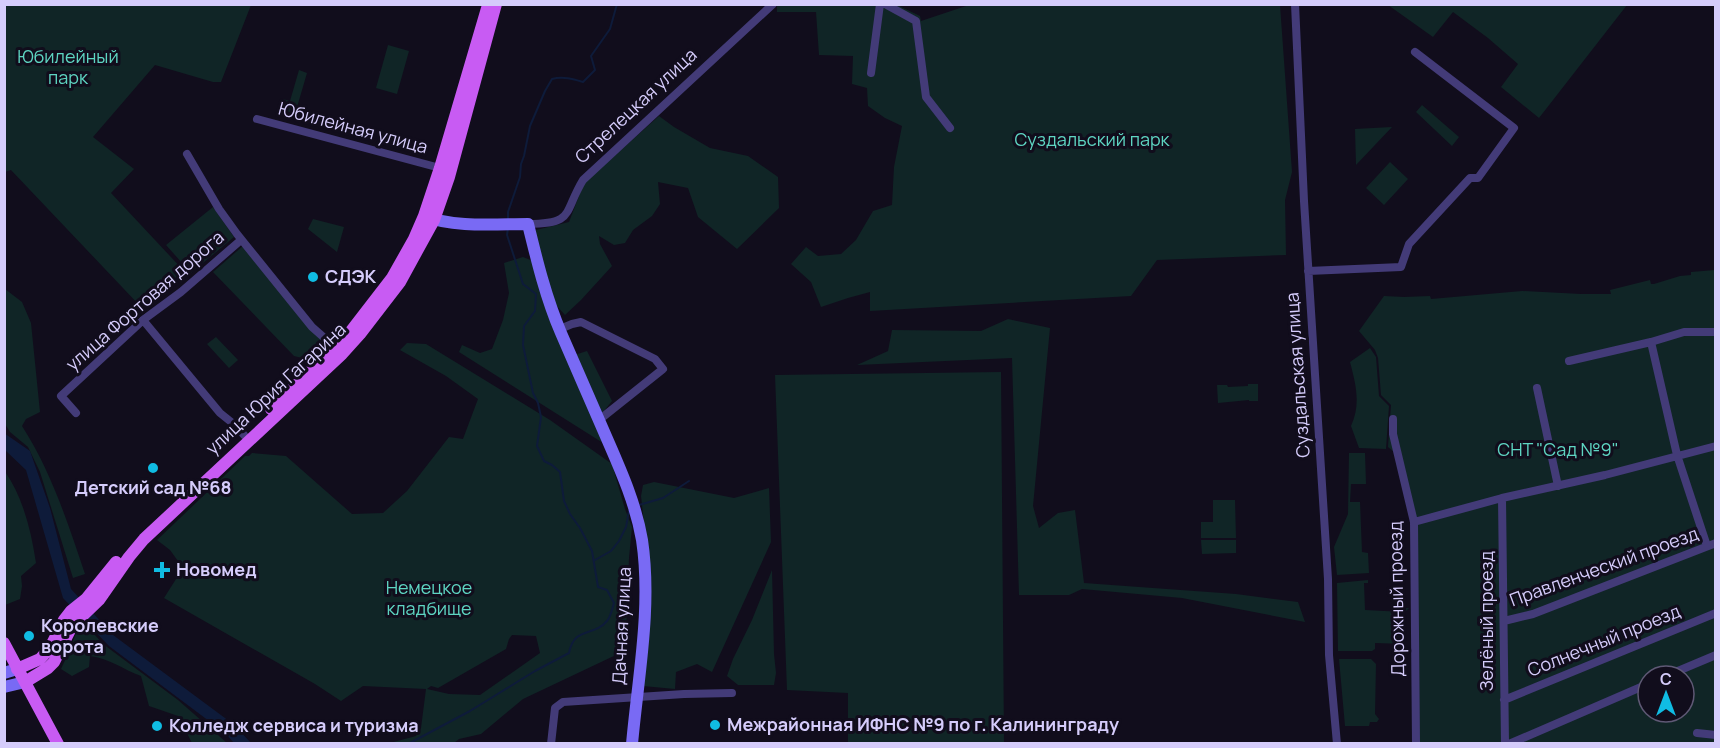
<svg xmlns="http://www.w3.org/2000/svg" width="1720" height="748" font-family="Manrope,sans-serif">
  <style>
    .green { fill: #102526; fill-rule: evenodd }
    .water { fill: #0e1b3a }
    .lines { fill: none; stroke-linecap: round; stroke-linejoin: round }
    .stream { stroke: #0e1b3a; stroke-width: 2 }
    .street { stroke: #433b78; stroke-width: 8 }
    .secondary { stroke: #796af4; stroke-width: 12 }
    .primary { stroke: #c85bf3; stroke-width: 12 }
    .poi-dot { fill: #10bce3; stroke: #110d1c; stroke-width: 2 }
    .labels { text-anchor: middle; stroke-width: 6; stroke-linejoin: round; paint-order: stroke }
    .park-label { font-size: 18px; fill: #5ed5c2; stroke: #110d1c }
    .street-label { font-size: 18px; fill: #d5ccfb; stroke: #110d1c }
    .poi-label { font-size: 18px; font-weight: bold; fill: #d5ccfb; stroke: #110d1c; text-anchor: start }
  </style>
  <rect width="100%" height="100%" fill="#110d1c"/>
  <!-- green -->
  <path class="green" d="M972 4 1280 5 1292 172 1285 200 1286 255 1157 260 1131 296 870 311V292L848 298 821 307 811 282 791 264 806 247 818 256 841 254 856 240 873 211 892 205 894 167 902 126 885 118 868 106 867 88 852 84 853 56 819 55 816 12H777V5H897L920 16 921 21Z
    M4 5H251L221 82H213L155 65 93 137 134 169 111 193 184 271 141 307 11 170 5 172Z
    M1388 5H1627L1539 118 1501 87 1518 64 1488 38 1453 12 1433 37Z
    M388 45 409 51 397 94 376 88Z
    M299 70 307 73 295 114 280 109 283 99 290 101Z
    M1422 105 1459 137 1452 146 1416 112Z
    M659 116 674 127 710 148 748 156 778 177 779 208 737 249 698 217 688 188 658 182 660 204 652 216 633 230 625 243 614 245 599 236 600 244 612 266 581 300 565 315 556 305 568 357 587 351 612 401 595 422 603 443 459 352 462 345 480 353 492 349 503 320 509 293 504 263 523 257 533 261 536 230 569 222 584 183Z
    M1392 127 1356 165 1355 129Z
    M1390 162 1408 179 1384 205 1366 188Z
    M213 207 234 237 191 273 166 245Z
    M313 219 344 227 337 252 308 229Z
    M244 245 324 339 322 348 310 360 294 356 213 272Z
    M1715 270V743H1416L1410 503 1400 457 1388 447 1391 405 1381 395 1378 358 1375 350 1359 331 1384 296 1404 297 1430 296 1431 299 1522 291 1581 294H1611L1610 290 1650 280 1651 284H1654L1680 276 1691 275V272ZM1648 676H1684V712H1648Z
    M5 289 22 302 31 323 40 412 26 419 22 426C51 471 68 523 85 574L73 578 40 472 28 447 10 432 5 424Z
    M1008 319 1050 328 1033 506 1039 528 1058 513 1075 510 1084 583 1236 594 1298 602 1305 622 1182 598 1082 589 1069 595H1019L1012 358 857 365 888 351 892 330 981 331Z
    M216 337 238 360 229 368 207 344Z
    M407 343 426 344 550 420 612 464 625 509 632 527 629 558 648 560 641 496 643 485 654 482 734 498 769 488 771 542 712 672 697 664 676 672 675 689 643 686 648 560 629 558 626 633 618 654 523 699 481 734 459 739 454 743 386 744 416 736 421 728 426 689 363 686 341 701 315 684 164 598 183 568 170 550 157 540 245 456H249L252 453 286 456 352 514 383 513 407 491 449 437 463 439 478 399 446 376 400 350ZM512 635 536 636 540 653 480 695 449 694 427 689 431 686 438 688 506 649 509 639Z
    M1370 348 1376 357 1379 396 1389 406 1386 449 1359 448 1351 426C1361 404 1356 385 1350 362Z
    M1001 372 1004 743H848V693L787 690 775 375Z
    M1248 384H1258V401H1249V400L1218 403 1217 385H1227L1228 387 1248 386Z
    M1349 453H1365L1366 484H1351L1350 502H1360L1362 552 1368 553 1369 573 1337 575 1334 547 1348 514Z
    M4 470C23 497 31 530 36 563L21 576 22 586 20 599 5 605Z
    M1213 500H1235L1236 538H1201V522H1213Z
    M1201 540H1236V553L1202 554Z
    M772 570 774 654 776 673 774 685H738L727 676 733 659 752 620Z
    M1368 580V583H1364L1365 610 1403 612 1404 608H1409L1403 614 1405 644 1375 643V649L1372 651H1338L1337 583Z
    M85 624 103 644 178 700 227 743H192L178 716 149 706 141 676C124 670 109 658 90 656L89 667 72 676 61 669 67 656 77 631Z
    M1339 659H1371L1376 664 1375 714 1379 719 1377 722H1370L1369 726H1345Z"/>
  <!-- water -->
  <path class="water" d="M4 433 30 451 50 508 71 589 113 635 233 724 251 743H234L225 733 109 646 63 598 26 470 5 450Z"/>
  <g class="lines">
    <!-- stream -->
    <path class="stream" d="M508 219V212L520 177 521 164 524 156 530 126 545 91 552 79C563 76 573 79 583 82L595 70 591 56 610 29 617 4
      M639 505 663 498 689 481
      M595 560 611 551 619 541 626 527 629 511 631 509
      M408 744 470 711 535 671 569 653C574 626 594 637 607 621 611 616 612 609 614 603L607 590 598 587 592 551 580 528 570 514 564 501 560 472 552 465 544 461 537 446 541 417 538 403 533 393 523 345 524 326 535 311 536 294 523 284 507 235 508 228"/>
    <!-- street -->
    <path class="street" d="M885 4 916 21 926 97 950 128
      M1295 4 1304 201 1328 579 1329 655 1337 744
      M871 73 880 4
      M257 119 440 168
      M187 154 219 209 237 234 312 327 337 349
      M528 224C575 224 563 213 583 180L773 4
      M1308 271 1401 267 1409 244 1470 178H1478L1514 128 1415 52
      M143 320 220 413 235 425 244 435
      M560 329 572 324 581 322 655 359 663 369 599 420
      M1651 342 1677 455 1707 546
      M1569 361 1651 342 1684 332H1716
      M1537 388 1558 486
      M76 413 61 396 143 320 181 292 241 240
      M1393 419V434L1414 522 1416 744
      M1502 498 1505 744
      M1414 522 1502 498 1605 475 1716 446
      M1504 621 1533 614 1716 543
      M1666 676 1716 655
      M1504 700 1716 613
      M1697 733 1716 735
      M551 744 555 708 563 702 684 694 732 693
      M1509 744 1648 684"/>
    <!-- secondary -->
    <path class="secondary" d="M425 216C453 228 497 224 528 224 537 261 546 298 561 333 577 369 592 405 608 441 622 473 636 505 642 540 652 607 638 677 632 744
      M4 673 17 669
      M4 687 25 682"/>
    <!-- primary -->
    <path class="primary" d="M271 409 348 335 392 278 414 239 424 216 440 168 488 5
      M4 643 58 744
      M17 669 40 659 50 648 64 620 71 611 86 599 116 562
      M25 682 48 668 54 662 72 626 99 600 129 557 144 539 342 354 360 334 400 282 434 220 449 177 496 4"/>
  </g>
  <!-- markers -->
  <g class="poi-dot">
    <circle cx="313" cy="277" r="6"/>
    <circle cx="153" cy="468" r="6"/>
    <path d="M159 561h6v6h6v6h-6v6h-6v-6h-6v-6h6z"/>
    <circle cx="29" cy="636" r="6"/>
    <circle cx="715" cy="725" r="6"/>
    <circle cx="157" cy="726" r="6"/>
  </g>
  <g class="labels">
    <!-- park labels -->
    <g class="park-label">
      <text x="68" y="63">Юбилейный<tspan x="68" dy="21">парк</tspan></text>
      <text x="1092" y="146">Суздальский парк</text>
      <text x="1558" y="456">СНТ "Сад №9"</text>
      <text x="429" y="594">Немецкое<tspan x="429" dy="21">кладбище</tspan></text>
    </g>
    <!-- street labels -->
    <g class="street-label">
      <text transform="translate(636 106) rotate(-43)" y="6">Стрелецкая улица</text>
      <text transform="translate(353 128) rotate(15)" y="6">Юбилейная улица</text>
      <text transform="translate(145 301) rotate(-41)" y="6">улица Фортовая дорога</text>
      <text transform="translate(1298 375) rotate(-94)" y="6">Суздальская улица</text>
      <text transform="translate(276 389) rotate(-43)" y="6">улица Юрия Гагарина</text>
      <text transform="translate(1604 567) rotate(-20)" y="6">Правленческий проезд</text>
      <text transform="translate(1397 599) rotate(-91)" y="6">Дорожный проезд</text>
      <text transform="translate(1487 621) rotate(-90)" y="6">Зелёный проезд</text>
      <text transform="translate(622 626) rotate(-87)" y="6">Дачная улица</text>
      <text transform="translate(1604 641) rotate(-22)" y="6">Солнечный проезд</text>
    </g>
    <!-- poi labels -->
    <g class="poi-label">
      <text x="325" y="283">СДЭК</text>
      <text x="153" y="494" text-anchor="middle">Детский сад №68</text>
      <text x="176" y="576">Новомед</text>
      <text x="41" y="632">Королевские<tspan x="41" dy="21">ворота</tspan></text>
      <text x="727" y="731">Межрайонная ИФНС №9 по г. Калининграду</text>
      <text x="169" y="732">Колледж сервиса и туризма</text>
    </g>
  </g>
  <!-- border -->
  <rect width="1720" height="748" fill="none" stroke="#d5ccfb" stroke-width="12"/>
  <!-- north arrow -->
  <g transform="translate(1666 694)"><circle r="28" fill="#110d1c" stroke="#5f5975" stroke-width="1.5"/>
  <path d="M0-4.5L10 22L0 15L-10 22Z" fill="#10bce3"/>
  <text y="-9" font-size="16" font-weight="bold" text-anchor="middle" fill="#d5ccfb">С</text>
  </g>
</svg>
